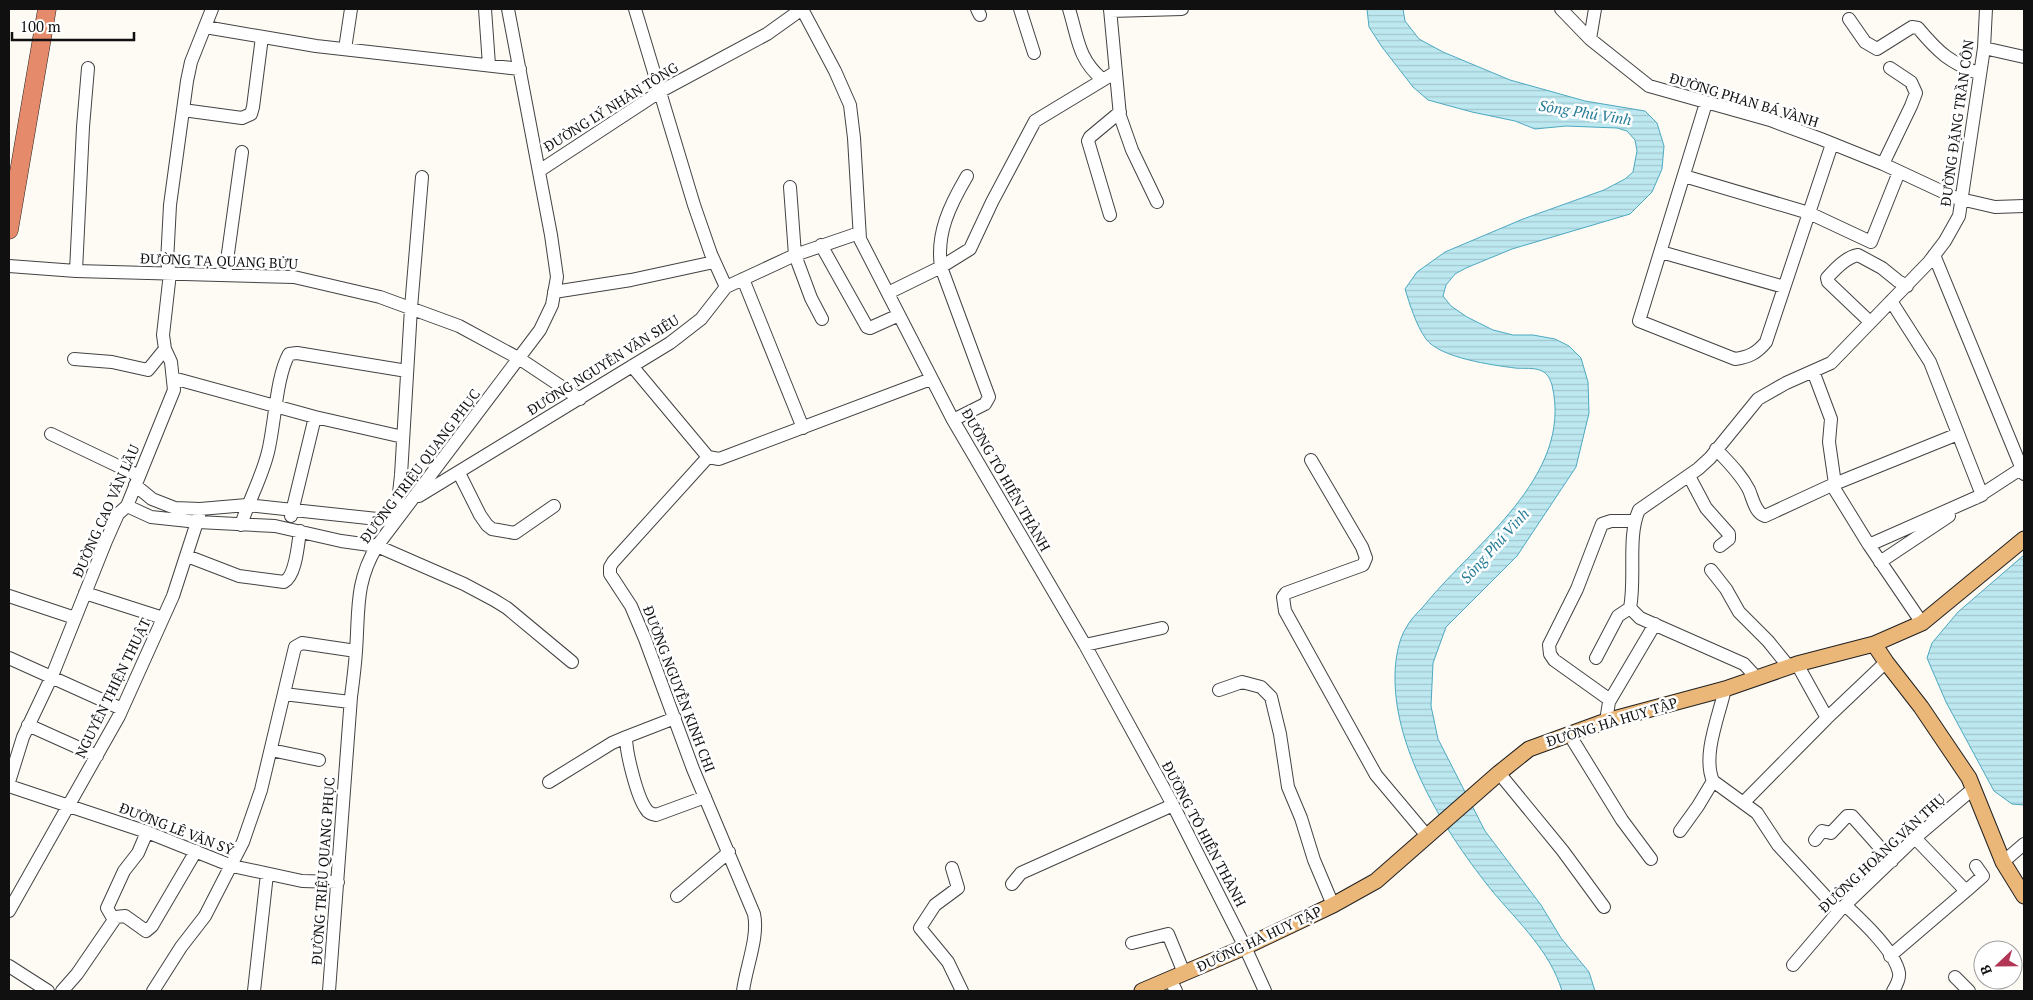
<svg xmlns="http://www.w3.org/2000/svg" width="2033" height="1000" font-family="'PT Serif',serif">
  <style>
    .water { fill: url(#water-rules); stroke: #4ca9c0 }
    .lines { fill: none; stroke-linecap: round; stroke-linejoin: round }
    .minor-casing { stroke: #434343; stroke-width: 14 }
    .major-casing { stroke: #212121; stroke-width: 17 }
    .highway-casing { stroke: #212121; stroke-width: 19 }
    .minor { stroke: #fff; stroke-width: 12 }
    .major { stroke: #eab778; stroke-width: 15 }
    .highway { stroke: #e58a6b; stroke-width: 18 }
    .labels { text-anchor: middle; stroke-width: 5; stroke-linejoin: round; paint-order: stroke }
    .street-label { font-size: 14px; fill: #101010; stroke: #fff }
    .water-label { font-size: 15px; font-style: italic; fill: #257c96; stroke: #fff }
  </style>
  <defs>
    <pattern id="water-rules" width="6" height="5" patternUnits="userSpaceOnUse" patternTransform="scale(1.25)"><rect width="6" height="5" fill="#bee8f0"/><path d="M0 2.5h6" fill="none" stroke="#a2c6cd"/></pattern>
  </defs>
  <rect width="100%" height="100%" fill="#fefaf4"/>
  <!-- water -->
  <path class="water" d="M1367 9H1403L1405 21 1419 39 1443 52 1510 80 1585 101 1645 111 1657 123 1664 146 1662 169 1652 192 1630 214 1512 249 1466 268 1455 274 1446 285 1443 296 1451 306 1467 317 1493 330 1513 335H1533L1555 339 1569 346 1581 358 1588 382 1589 413 1576 467 1517 556 1446 627 1433 663 1431 706 1438 739 1485 831 1541 905 1561 938 1589 972 1595 991H1562C1550 951 1519 923 1493 892 1447 835 1394 752 1395 676 1395 662 1398 640 1406 628 1410 620 1417 613 1423 607 1473 544 1574 477 1552 385 1550 379 1548 374 1542 371 1534 367 1523 369 1515 368 1492 365 1440 358 1426 339 1416 325 1410 305 1405 289L1417 272 1445 252 1523 219 1604 190 1625 179 1633 172 1637 151 1635 140 1627 131 1617 128 1566 126 1535 129 1515 121 1472 112 1428 100 1413 87 1382 47 1369 27Z
    M2024 555V805L2012 804 1994 791 1946 702 1927 658 1932 643 1958 612Z"/>
  <g class="lines">
    <defs>
      <path id="minor" d="M485 9 489 65
        M635 9 694 205 711 254 726 287
        M802 9 835 71 850 105 854 138 860 239 953 420 1085 645 1173 805 1245 947 1265 991
        M977 9 980 15
        M1020 9 1034 53
        M1069 9C1078 38 1078 59 1102 79
        M1110 9 1120 116 1132 150 1157 202
        M1561 9 1590 39 1649 86 1770 120 1821 139 1883 164 1956 198 1995 207 2024 206
        M1110 11 1182 9
        M1849 19 1865 42 1877 49 1912 27 1918 28C1939 53 1949 62 1980 74
        M205 27 316 46 520 69
        M1590 39 1595 9
        M1984 48 2024 57
        M345 49 351 9
        M1706 103 1639 321 1735 359C1749 357 1757 353 1766 342L1832 144
        M183 110 242 118 251 114 253 107 262 37
        M1883 164 1911 106 1916 93 1911 82 1890 68
        M539 171 661 91 767 34 802 9
        M1684 176 1809 213 1871 242 1899 172
        M790 187 795 255 811 298 822 319
        M1110 215 1088 141 1090 137 1120 112
        M821 245 867 327 870 328 899 315
        M1661 252 1784 287
        M1934 255 2024 474
        M9 266 76 271 294 277 380 297 459 326 520 359 580 399
        M76 271 83 127 88 68
        M225 275 242 152
        M743 279 803 428
        M554 292 631 280 714 262
        M888 293 941 267 970 249 992 202 1035 121 1116 72
        M1870 322 1828 282 1827 278C1835 269 1846 257 1858 255L1882 268 1898 281 1907 286
        M74 359 112 362 148 370 165 349
        M632 366 708 457 719 459 931 379
        M1813 371 1831 419 1829 442 1835 484
        M173 378 315 417 403 437
        M953 420 985 404 989 397 941 267C936 233 950 205 967 176
        M51 434 139 476
        M1716 449C1728 462 1741 474 1749 490 1753 499 1755 513 1765 516L1832 485 1958 434
        M708 457 613 562 610 567V574L631 606 645 639 693 769 754 914C759 937 746 967 743 991
        M1311 460 1362 547 1366 558 1363 565 1286 593 1283 597 1285 611 1376 775 1428 837
        M459 473 480 515 487 525 492 529 515 533 554 506
        M1689 476 1706 508 1729 534V539L1720 546
        M135 485 152 499 175 508 200 509 247 505 396 521 401 475 411 308 422 177
        M1832 485 1869 545 1922 623
        M419 496 670 343 701 319 726 287 795 255 859 233
        M1976 498 2022 468
        M127 506 151 517 198 522 275 526 341 541 377 546 464 584 494 600 507 608 572 662
        M291 516 315 417
        M241 525C249 500 262 477 268 452 275 424 276 377 289 354L297 353 407 371
        M1869 545 1982 495 1930 362 1891 301
        M187 556 239 576 284 582C296 576 298 544 300 531
        M1880 562 1949 516
        M1711 570 1726 589 1739 612 1768 641 1789 667
        M85 593 163 618
        M9 596 75 618
        M1085 645 1162 628
        M9 658 122 709
        M1596 658 1618 616 1630 608
        M1797 664 1827 718
        M1756 677 1744 664 1640 618 1630 608C1636 578 1627 536 1639 510L1698 469 1710 458 1758 399 1786 383 1831 363 1929 262 1945 241 1959 216 1984 48 1986 9
        M1725 689C1719 716 1702 755 1713 781L1757 813 1778 845 1839 911
        M1219 690 1242 682 1261 687 1271 697 1280 734 1288 787 1301 818 1314 860 1333 905
        M284 694 350 702
        M1610 700 1554 660 1550 654 1549 645 1577 589 1602 524 1611 521H1634
        M675 718 626 737C626 753 637 797 646 809 648 813 652 814 656 815L705 797
        M1606 721 1609 702 1655 624
        M28 725 97 756
        M1569 734 1622 820 1651 859
        M271 750 319 760
        M1499 773 1563 851 1604 907
        M9 782 23 737 52 676 106 541 118 514 127 506 174 390 171 362 165 349 163 335 170 273 167 262 170 205 187 81 191 62 212 9
        M549 782 612 743 626 737
        M9 786 147 832 232 866 302 881 338 882
        M1744 802 1827 718 1886 662
        M1680 831 1698 806 1713 781
        M1815 840 1822 831 1831 833 1847 816H1852L1892 861
        M2003 862 2024 844
        M952 868 958 888 935 905 920 928 948 962 962 991
        M1012 884 1021 873 1173 805
        M1966 891 1983 876 1976 866
        M677 896 729 852
        M1845 905C1861 920 1895 951 1899 973 1900 979 1896 986 1893 991
        M9 911 119 716 173 596 199 516
        M114 920 107 908 124 871 138 853 147 832
        M1132 943 1168 934 1184 973
        M1890 956 1966 891 1915 838
        M1793 965 1839 911 1915 838 1974 788
        M9 966 48 991
        M1955 977 1969 991
        M1170 979 1176 991
        M62 991 77 974 116 917 125 916 146 931 152 926 196 851
        M153 991 181 947 205 916 243 842 261 790 295 647 302 643 356 651
        M254 991 267 874
        M329 991 351 697C353 682 355 666 356 651 359 610 355 582 377 546L540 330 552 305 557 277 551 235 508 9"/>
      <path id="major" d="M1874 644 1886 662 1921 707 1969 778 2003 862 2024 896
        M1142 991 1245 947 1333 905 1376 881 1499 773 1529 749 1606 721 1725 689 1797 664 1874 644 1922 623 2024 539"/>
      <path id="highway" d="M9 230 47 9"/>
    </defs>
    <!-- minor casing -->
    <use href="#minor" class="minor-casing"/>
    <!-- major casing -->
    <use href="#major" class="major-casing"/>
    <!-- highway casing -->
    <use href="#highway" class="highway-casing"/>
    <!-- minor -->
    <use href="#minor" class="minor"/>
    <!-- major -->
    <use href="#major" class="major"/>
    <!-- highway -->
    <use href="#highway" class="highway"/>
  </g>
  <g class="labels">
    <!-- street labels -->
    <g class="street-label">
      <text transform="translate(1744 100) rotate(17)" y="5">ĐƯỜNG PHAN BÁ VÀNH</text>
      <text transform="translate(611 107) rotate(-32)" y="5">ĐƯỜNG LÝ NHÂN TÔNG</text>
      <text transform="translate(1957 123) rotate(-82)" y="5">ĐƯỜNG ĐẶNG TRẦN CÔN</text>
      <text transform="translate(219 261) rotate(2)" y="5">ĐƯỜNG TẠ QUANG BỬU</text>
      <text transform="translate(603 365) rotate(-32)" y="5">ĐƯỜNG NGUYỄN VĂN SIÊU</text>
      <text transform="translate(420 466) rotate(-53)" y="5">ĐƯỜNG TRIỆU QUANG PHỤC</text>
      <text transform="translate(1006 480) rotate(60)" y="5">ĐƯỜNG TÔ HIẾN THÀNH</text>
      <text transform="translate(106 511) rotate(-66)" y="5">ĐƯỜNG CAO VĂN LẦU</text>
      <text transform="translate(113 688) rotate(-64)" y="5">NGUYỄN THIỆN THUẬT</text>
      <text transform="translate(679 689) rotate(69)" y="5">ĐƯỜNG NGUYỄN KINH CHI</text>
      <text transform="translate(1612 722) rotate(-17)" y="5">ĐƯỜNG HÀ HUY TẬP</text>
      <text transform="translate(177 829) rotate(21)" y="5">ĐƯỜNG LÊ VĂN SỸ</text>
      <text transform="translate(1204 834) rotate(62)" y="5">ĐƯỜNG TÔ HIẾN THÀNH</text>
      <text transform="translate(1882 853) rotate(-43)" y="5">ĐƯỜNG HOÀNG VĂN THỤ</text>
      <text transform="translate(323 871) rotate(-86)" y="5">ĐƯỜNG TRIỆU QUANG PHỤC</text>
      <text transform="translate(1259 939) rotate(-25)" y="5">ĐƯỜNG HÀ HUY TẬP</text>
    </g>
    <!-- water labels -->
    <g class="water-label">
      <text transform="translate(1585 113) rotate(9)" y="5">Sông Phú Vinh</text>
      <text transform="translate(1495 546) rotate(-48)" y="5">Sông Phú Vinh</text>
    </g>
  </g>
  <!-- border -->
  <rect width="2033" height="1000" fill="none" stroke="#101010" stroke-width="20"/>
  <!-- north arrow -->
  <g transform="translate(1998 965) rotate(248)"><circle r="24" fill="#ffffff" stroke="#9f9f9f"/>
  <path d="M0-4L9 19L0 12L-9 19Z" fill="#b23655"/>
  <text y="-8" font-size="14" font-weight="bold" text-anchor="middle" fill="#101010">B</text>
  </g>
  <!-- scale -->
  <path d="M12 32v8h122v-8" fill="none" stroke="#101010" stroke-width="2.5"/>
  <text x="20" y="32" font-size="15" fill="#101010" stroke="#ffffff" stroke-width="4" paint-order="stroke">100 m</text>
</svg>
